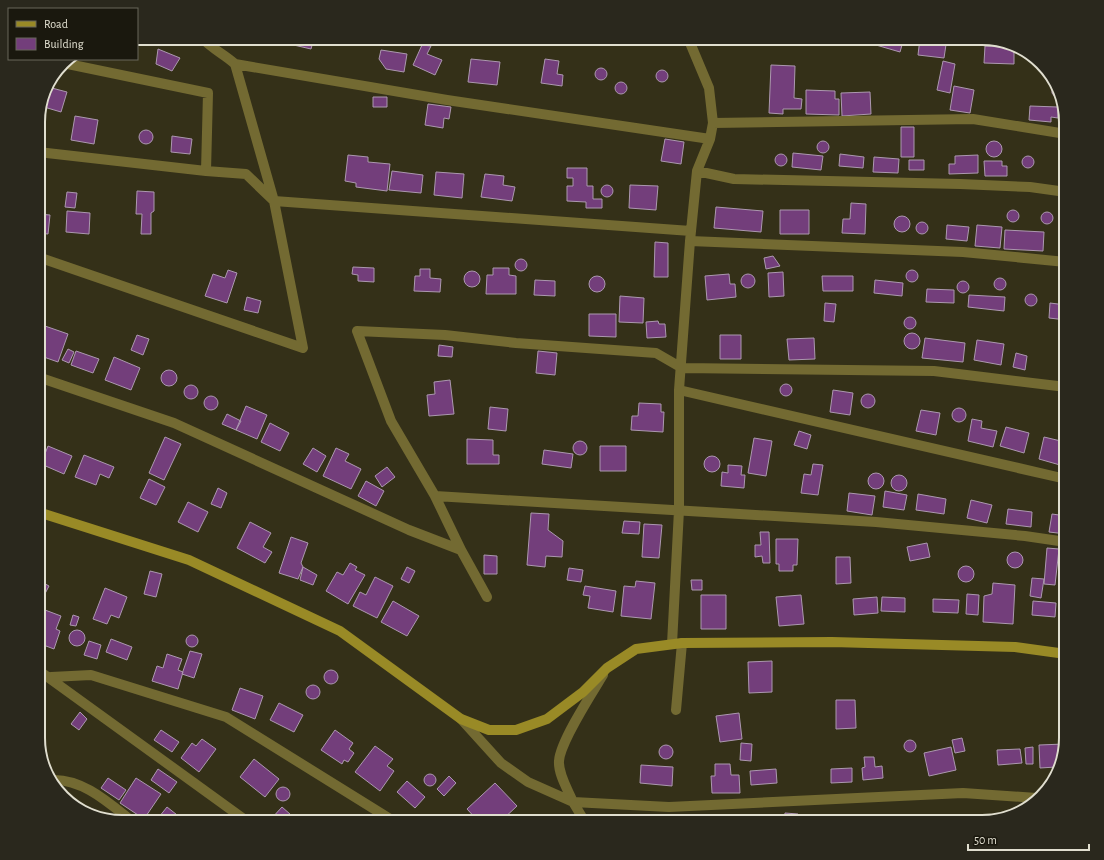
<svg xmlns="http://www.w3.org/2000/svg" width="1104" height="860" font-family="'Alegreya Sans',sans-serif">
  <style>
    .building { fill: #733e7b; stroke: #ac98af }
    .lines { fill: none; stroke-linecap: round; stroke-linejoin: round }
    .street { stroke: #736a32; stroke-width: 10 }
    .secondary { stroke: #998a26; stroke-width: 10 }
    .rim { fill: none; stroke: #e0decf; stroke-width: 2 }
  </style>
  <rect width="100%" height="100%" fill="#343018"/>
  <!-- building -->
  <path class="building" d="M263 38H284L283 43Z
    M286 38H314L311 49 285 43Z
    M827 38H847V42L826 40Z
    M878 38H904L900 52 876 45Z
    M920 38H947L944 58 918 55Z
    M422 45 431 46 427 54 442 60 435 75 413 65Z
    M985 46 1008 47 1014 49V64L984 63Z
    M158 49 180 58 172 71 156 64Z
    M381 50 407 54 404 72 386 69 379 59Z
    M471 59 500 62 497 85 468 82Z
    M545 59 559 61 557 74 563 75 562 86 541 83Z
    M943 61 955 64 950 93 937 90Z
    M771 65 795 66 794 98 802 99 801 109H783V114L769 113Z
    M595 74a6 6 0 1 1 12 0a6 6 0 1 1-12 0Z
    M656 76a6 6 0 1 1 12 0a6 6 0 1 1-12 0Z
    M615 88a6 6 0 1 1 12 0a6 6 0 1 1-12 0Z
    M1055 84 1057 85 1061 98 1055 97 1052 93V88Z
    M954 86 974 90 970 113 950 110Z
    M48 87 67 92 61 112 44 107Z
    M806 90 835 91V99H839V115L806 114Z
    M870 92 871 114 842 116 841 93Z
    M373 97H387V107H373Z
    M428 104 451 107 449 119 444 118 443 128 425 125Z
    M1030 106 1058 107V118L1051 117V122L1029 120Z
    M75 116 98 120 94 144 71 140Z
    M901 127H914V157H901Z
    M139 137a7 7 0 1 1 14 0a7 7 0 1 1-14 0Z
    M172 136 192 139 190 154 171 152Z
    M665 139 684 142 681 164 661 161Z
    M817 147a6 6 0 1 1 12 0a6 6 0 1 1-12 0Z
    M986 149a8 8 0 1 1 16 0a8 8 0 1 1-16 0Z
    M793 153 823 156 821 170 792 167Z
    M775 160a6 6 0 1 1 12 0a6 6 0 1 1-12 0Z
    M840 154 864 157 863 168 839 166Z
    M348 155 368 157V162L390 164 387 191 356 187V183L345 181Z
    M978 155V173L949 174V164H955V156Z
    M1022 162a6 6 0 1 1 12 0a6 6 0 1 1-12 0Z
    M874 157 899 159 898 173 873 172Z
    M909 160H924V170H909Z
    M984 161H1002V166H1007V176H985Z
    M567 168H587V186H593V199H602V208H586V202L567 201V186H573V178H567Z
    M392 171 423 175 421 193 389 190Z
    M436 172 464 174 462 198 434 195Z
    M485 174 504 176 503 185 515 187 512 201 481 197Z
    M601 191a6 6 0 1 1 12 0a6 6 0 1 1-12 0Z
    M630 185 658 186 656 210 629 208Z
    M137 191 154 192V211L151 213V234H141L142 214H136Z
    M67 192 77 193 75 208 65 207Z
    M851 203 866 204 865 234 842 233 843 219H850Z
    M716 207 763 211 761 232 714 228Z
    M1007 216a6 6 0 1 1 12 0a6 6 0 1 1-12 0Z
    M780 210H809V234H780Z
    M67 211 90 213 89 234 66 232Z
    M1041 218a6 6 0 1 1 12 0a6 6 0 1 1-12 0Z
    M38 214 50 215 48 234 38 233Z
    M894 224a8 8 0 1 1 16 0a8 8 0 1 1-16 0Z
    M916 228a6 6 0 1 1 12 0a6 6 0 1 1-12 0Z
    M947 225 969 227 967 241 946 239Z
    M977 225 1002 227 1000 248 975 246Z
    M1064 227H1066V247L1059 245Z
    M1005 230 1044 232 1043 251 1004 249Z
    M655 242 668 243V277H654Z
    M773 256 780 266 766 269 764 258Z
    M515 265a6 6 0 1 1 12 0a6 6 0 1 1-12 0Z
    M353 267 374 268V282L358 281V275L352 274Z
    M493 268H509V275L516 276V294H486L487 275H493Z
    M420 269H430V278L441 279 440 292 414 291 415 276H420Z
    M906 276a6 6 0 1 1 12 0a6 6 0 1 1-12 0Z
    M228 270 237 273 227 303 205 296 213 274 225 278Z
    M464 279a8 8 0 1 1 16 0a8 8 0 1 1-16 0Z
    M783 272 784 296 769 297 768 273Z
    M729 274 730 284H735L736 297 707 300 705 276Z
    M741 281a7 7 0 1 1 14 0a7 7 0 1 1-14 0Z
    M822 276H853V291H823Z
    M589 284a8 8 0 1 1 16 0a8 8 0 1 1-16 0Z
    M994 284a6 6 0 1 1 12 0a6 6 0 1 1-12 0Z
    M535 280 555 281V296L534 295Z
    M875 280 903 283 902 296 874 293Z
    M957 287a6 6 0 1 1 12 0a6 6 0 1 1-12 0Z
    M927 289 954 290V303L926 302Z
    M1025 300a6 6 0 1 1 12 0a6 6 0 1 1-12 0Z
    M969 295 1005 297 1004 311 968 307Z
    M620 296 644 298 643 323 619 322Z
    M247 297 261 301 258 313 244 310Z
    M825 303 836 304 834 322 824 321Z
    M1050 303 1066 305V320L1049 318Z
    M589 314H616V337L589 336Z
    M904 323a6 6 0 1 1 12 0a6 6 0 1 1-12 0Z
    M658 321 659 324H665L666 337 647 338 646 322Z
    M45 326 68 334 58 362 38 355V335L42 337Z
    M904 341a8 8 0 1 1 16 0a8 8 0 1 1-16 0Z
    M137 335 149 339 143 355 131 350Z
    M720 335H741V359H720Z
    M814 338 815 359 789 360 787 339Z
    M925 338 965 343 963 362 922 358Z
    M977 340 1004 344 1001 365 974 360Z
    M439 345 453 347 452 357 438 356Z
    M68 349 74 352 69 363 62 360Z
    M76 351 99 359 93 373 71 365Z
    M538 351 557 353 555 375 536 373Z
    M1016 353 1027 356 1025 370 1013 367Z
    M114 357 140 368 131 390 105 380Z
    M161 378a8 8 0 1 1 16 0a8 8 0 1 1-16 0Z
    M450 380 454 414 429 416 427 395 435 394 434 382Z
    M780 390a6 6 0 1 1 12 0a6 6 0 1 1-12 0Z
    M184 392a7 7 0 1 1 14 0a7 7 0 1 1-14 0Z
    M833 390 853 393 850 415 830 412Z
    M861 401a7 7 0 1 1 14 0a7 7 0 1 1-14 0Z
    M204 403a7 7 0 1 1 14 0a7 7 0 1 1-14 0Z
    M639 403 661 404V412H664L663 432 631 430 632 416H638Z
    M246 406 267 415 257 439 236 430Z
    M490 407 508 409 506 431 488 429Z
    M952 415a7 7 0 1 1 14 0a7 7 0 1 1-14 0Z
    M921 410 940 413 936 435 916 431Z
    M227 414 241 421 236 430 222 424Z
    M972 419 982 421 981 428 997 431 993 447 968 441Z
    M270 423 289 433 280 451 261 442Z
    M1006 427 1029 433 1024 453 1000 446Z
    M799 431 811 435 807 449 794 445Z
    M165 437 181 444 164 480 149 473Z
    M1044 437 1065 442 1060 465 1039 459Z
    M754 438 772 441 766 476 748 473Z
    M467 439 493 440V455H499V464H467Z
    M573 448a7 7 0 1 1 14 0a7 7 0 1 1-14 0Z
    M48 446 72 456 64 474 41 464Z
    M600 446H626V471H600Z
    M313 448 326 456 317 472 303 464Z
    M336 448 349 454 345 461 361 469 351 489 323 476Z
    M544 450 573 454 571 468 542 464Z
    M84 455 114 467 109 478 100 474 96 485 75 477Z
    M704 464a8 8 0 1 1 16 0a8 8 0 1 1-16 0Z
    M813 464 823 465 818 495 801 493 804 474 811 475Z
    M728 465 742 466 741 475H745L744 488 721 486 722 472 728 473Z
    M387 467 395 477 382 487 375 476Z
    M868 481a8 8 0 1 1 16 0a8 8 0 1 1-16 0Z
    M891 483a8 8 0 1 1 16 0a8 8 0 1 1-16 0Z
    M149 479 165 487 156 505 140 498Z
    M366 481 384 491 376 506 358 496Z
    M218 488 227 493 221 508 211 504Z
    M885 491 907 495 904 510 883 507Z
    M849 493 875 496 872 515 847 511Z
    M918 494 946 499 944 514 916 510Z
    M971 500 992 505 987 523 967 518Z
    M188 502 208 512 198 532 178 522Z
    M1008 509 1032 512 1031 527 1006 524Z
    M531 513 549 514 548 530 563 541 562 557 546 556 545 567 527 565Z
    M1052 514 1066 516V534L1049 532Z
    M624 521 640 522 639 534 622 533Z
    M250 522 271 533 263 547 272 552 265 563 237 548Z
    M644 524 662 525 659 558 642 557Z
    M760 532H769L770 563H763L762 556 755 557V545H761Z
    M291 537 308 543 301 563 303 567 298 579 279 573Z
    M776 539H798L797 565H793V571H779V564H776Z
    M927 543 930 557 910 561 907 547Z
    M1047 548 1059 549 1055 585 1044 584Z
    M1007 560a8 8 0 1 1 16 0a8 8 0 1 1-16 0Z
    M484 555 497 556V574H484Z
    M836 557H850L851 583 836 584Z
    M350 563 357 567 355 570 365 575 348 604 326 591 337 572 343 575Z
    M958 574a8 8 0 1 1 16 0a8 8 0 1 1-16 0Z
    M303 567 317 575 313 585 300 580Z
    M407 567 415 571 409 583 401 579Z
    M569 568 583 570 581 582 567 580Z
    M150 571 162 574 156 597 144 594Z
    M375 577 393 586 377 618 353 606 360 592 366 595Z
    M1032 578 1044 579 1041 598 1030 596Z
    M38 580 49 586 38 607Z
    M691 580H702V590H692Z
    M636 581 655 583 651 619 621 616 624 586 635 587Z
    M993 583 1015 585 1013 624 983 622 984 596 992 594Z
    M585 586 616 591 613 612 588 608 590 596 583 595Z
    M105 588 127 597 119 618 111 615 107 624 93 619Z
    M967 594 979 595 978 615 966 614Z
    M701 595H726V629H701Z
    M801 595 804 624 779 626 776 597Z
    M877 597 878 613 854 615 853 599Z
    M882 597 905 598V612L881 611Z
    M933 599 959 600 958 613 933 612Z
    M393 601 419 616 407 636 381 622Z
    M1033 601 1056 603 1055 617 1032 615Z
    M45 610 61 616 56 629 60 631 54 649 38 643V619L41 620Z
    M73 615 79 617 76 626 70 625Z
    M69 638a8 8 0 1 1 16 0a8 8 0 1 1-16 0Z
    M186 641a6 6 0 1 1 12 0a6 6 0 1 1-12 0Z
    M111 639 132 647 127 660 106 652Z
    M89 641 101 645 97 659 84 655Z
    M190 651 202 654 194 678 182 674Z
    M167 654 182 659 178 670 183 672 178 689 152 681 157 666 163 668Z
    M772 661V692L749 693 748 662Z
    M324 677a7 7 0 1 1 14 0a7 7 0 1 1-14 0Z
    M306 692a7 7 0 1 1 14 0a7 7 0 1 1-14 0Z
    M240 688 263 696 255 719 232 710Z
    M836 700H855L856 728 836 729Z
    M279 703 303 715 294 732 270 720Z
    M80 712 87 719 79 730 71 724Z
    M739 713 742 739 720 742 716 716Z
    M161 730 179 742 172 752 154 740Z
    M335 730 353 743 349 749 354 753 348 762 344 760 342 764 321 750Z
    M962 738 965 751 955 753 952 740Z
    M202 739 216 749 199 772 181 758 192 743 196 746Z
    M904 746a6 6 0 1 1 12 0a6 6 0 1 1-12 0Z
    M741 743 752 744 751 761 740 760Z
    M1064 744 1056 767 1040 768 1039 745Z
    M659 752a7 7 0 1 1 14 0a7 7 0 1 1-14 0Z
    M375 746 393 759 387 766 394 771 380 791 355 772Z
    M951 747 956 770 929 776 924 753Z
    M1033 747V764H1026L1025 748Z
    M1020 749 1022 763 998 765 997 750Z
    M864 757H874L875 767 882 766 883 778 863 780 862 768 865 767Z
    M254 759 279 779 265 797 240 777Z
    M715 764H730L731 775H739L740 793H712L711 776H715Z
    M641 765 673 767 672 786 640 783Z
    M852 768V782L831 783V769Z
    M158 769 177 782 169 793 151 780Z
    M776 769 777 783 751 785 750 771Z
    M424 780a6 6 0 1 1 12 0a6 6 0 1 1-12 0Z
    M449 776 456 783 444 796 437 789Z
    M108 778 126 790 119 800 101 788Z
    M136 778 161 794 144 819 120 803Z
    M407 781 425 797 415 808 397 792Z
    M495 783 517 806 500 822H479L467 809Z
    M276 794a7 7 0 1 1 14 0a7 7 0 1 1-14 0Z
    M167 807 186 822H155Z
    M282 807 299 822H274L271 819Z
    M785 813 798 814V822H784Z"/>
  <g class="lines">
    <!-- street -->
    <path class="street" d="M202 38C212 49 224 54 235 64L274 201 691 231
      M235 64 447 100 710 139
      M713 123 973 119 1066 134
      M38 152 206 171
      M697 171 734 179 960 184 1030 187 1066 192
      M690 241 963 252 1066 262
      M38 257 303 348 274 201 246 174 206 171 208 93 63 63
      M38 377 174 423 409 530 461 550
      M679 390 1066 479
      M435 496 876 522 1025 536 1066 542
      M487 597 461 550 435 496 391 421 357 331 445 335 516 343 656 353 682 368 934 371 1066 387
      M672 644 679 510V390L690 241 697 171 710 139 713 123 709 88 688 38
      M38 670 248 822
      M603 675C592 693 560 742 559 761 558 774 568 790 573 802L669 807 963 793 1037 798
      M51 677 91 675 226 717 395 822
      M676 710 682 643
      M461 719 501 763 528 782 573 802 585 822
      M51 780C83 778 110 804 133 822"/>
    <!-- secondary -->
    <path class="secondary" d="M38 512 189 560 340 631 461 719 489 730H516L547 719 583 692 607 668 636 649 682 643 832 642 1015 647 1066 654"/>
  </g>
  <!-- crop -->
  <path d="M0 0H1104V860H0ZM122 45H982A77 77 0 0 1 1059 122V738A77 77 0 0 1 982 815H122A77 77 0 0 1 45 738V122A77 77 0 0 1 122 45Z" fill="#2a281d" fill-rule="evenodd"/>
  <path class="rim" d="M122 45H982A77 77 0 0 1 1059 122V738A77 77 0 0 1 982 815H122A77 77 0 0 1 45 738V122A77 77 0 0 1 122 45Z"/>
  <!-- legend -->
  <rect x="8" y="8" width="130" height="52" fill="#1a180e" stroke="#69675b"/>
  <rect x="16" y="21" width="20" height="6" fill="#998a26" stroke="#69675b"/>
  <text x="44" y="28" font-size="12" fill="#e0decf">Road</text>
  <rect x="16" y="38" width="20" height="12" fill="#733e7b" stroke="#69675b"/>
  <text x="44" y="48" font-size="12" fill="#e0decf">Building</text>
  <!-- scale -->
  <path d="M968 844v6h121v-6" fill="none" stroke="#e0decf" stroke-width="2"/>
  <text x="974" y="844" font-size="12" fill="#e0decf" stroke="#1a180e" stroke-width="3" paint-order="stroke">50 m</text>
</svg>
